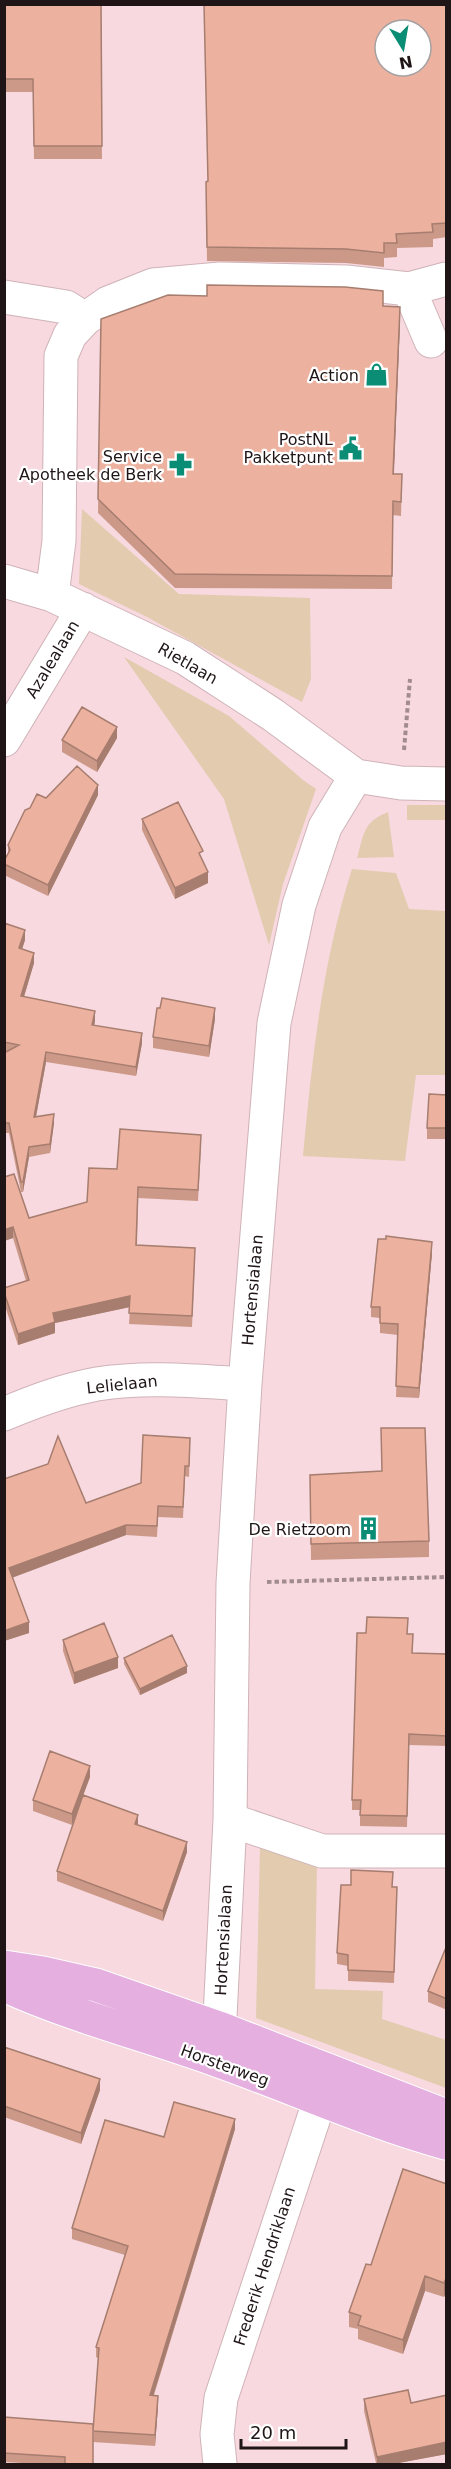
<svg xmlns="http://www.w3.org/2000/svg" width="451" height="2469" font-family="'DejaVu Sans',sans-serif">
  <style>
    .green { fill: #e2cbaf }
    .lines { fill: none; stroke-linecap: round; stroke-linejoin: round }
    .minor-casing { stroke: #cfb3b8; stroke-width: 35 }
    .major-casing { stroke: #fff; stroke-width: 35 }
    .path { stroke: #a28c91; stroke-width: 4; stroke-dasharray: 4.5 3; stroke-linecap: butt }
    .minor { stroke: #fff; stroke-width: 33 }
    .major { stroke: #e5afe0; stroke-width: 33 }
    .wall { fill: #cc9989 }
    .shaded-wall { fill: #a67d6f }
    .building { fill: #edb29f; stroke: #a67d6f; stroke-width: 1.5; fill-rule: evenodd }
    .labels { text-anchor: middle; stroke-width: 4.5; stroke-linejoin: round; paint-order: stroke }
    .poi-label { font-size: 16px; fill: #1f1517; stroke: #fff; text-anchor: end }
    .street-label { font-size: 16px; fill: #1f1517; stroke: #fff }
  </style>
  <rect width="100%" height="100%" fill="#f7d9df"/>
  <!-- green -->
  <path class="green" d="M82 509 179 594 310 598 311 679 302 702 147 617 79 584Z
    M124 657 229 716 303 780 316 789 283 884 269 945 224 799Z
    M407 805H446V820H407Z
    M388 812 394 857 357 858C364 834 363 822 388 812Z
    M352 869 396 873 409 909 446 911V1075H416L405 1161 303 1156C312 1058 322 963 352 869Z
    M260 1848 317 1860 315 1989 383 1991 382 2019 446 2040V2088L256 2018Z"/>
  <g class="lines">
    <defs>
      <path id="minor" d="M409 289 431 341
        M4 297 66 307 85 319
        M4 581 52 595 185 658 273 715 356 776 401 783 446 784
        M52 595 59 541 61 356 70 335 85 319 108 303 153 285 220 279 346 282 409 289 446 279
        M4 740 83 609
        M4 1414C35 1401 64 1390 97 1384 146 1376 196 1381 245 1384
        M230 1820 322 1851H446
        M218 2056 230 1820 233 1583 245 1384 274 1023 299 905 325 827 356 776
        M220 2464 217 2434 221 2398 329 2072"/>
      <path id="major" d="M4 1967 43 1973 96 1985 219 2028 446 2116
        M4 1985C74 2017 148 2035 219 2061 295 2088 369 2122 446 2143"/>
    </defs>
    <!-- minor casing -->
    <use href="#minor" class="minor-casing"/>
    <!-- major casing -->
    <use href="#major" class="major-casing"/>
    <!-- path -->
    <path class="path" d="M404 750 410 679
      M267 1582 446 1577"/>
    <!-- minor -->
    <use href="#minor" class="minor"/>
    <!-- major -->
    <use href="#major" class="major"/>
  </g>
  <!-- wall -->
  <path class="wall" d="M4 4H101L102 159H34L33 92H4Z
    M447 4V237L433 239V247L397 248V257L384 258V267L346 263 207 261 206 182 208 181Z
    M383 306 400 321 394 474H402L401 516 393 515 392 589 175 588 98 513 101 319Z
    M117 738 97 772 62 752V740Z
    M98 795 48 896 4 875V861L8 853V845L46 798Z
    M142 819 203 860 208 883 175 899 142 830Z
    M4 923 25 940 22 949 34 963 24 997 95 1021 94 1026 142 1043 136 1076 46 1062 36 1117 54 1123 50 1153 29 1157 23 1192H21L9 1133H4V1053L5 1052H4Z
    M215 1019 209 1057 153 1048V1037Z
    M447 1095V1139H427V1128Z
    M201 1146 198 1201 138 1198 137 1245 195 1259 192 1327 129 1324 130 1307 55 1323V1333L18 1345 4 1303V1288L26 1281 13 1238 4 1241V1177L29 1218 87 1202 117 1169Z
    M432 1253 419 1398 396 1397 398 1335 380 1333V1318L371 1317V1307Z
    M190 1438 189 1477 185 1476 183 1518 158 1517 157 1537 126 1535 12 1577 29 1633 4 1641V1479L86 1503 141 1483Z
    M381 1471 429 1541V1557L311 1560 310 1475Z
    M408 1634 413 1645 412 1653 447 1654V1746L409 1745 407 1827 360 1826V1810H352V1800Z
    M63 1640 118 1668 74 1684 63 1651Z
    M124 1658 187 1673 140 1695 124 1664Z
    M90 1777 72 1825 33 1811V1800Z
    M138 1825 187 1852 163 1921 57 1881V1871Z
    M393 1887H397L394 1983 348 1981V1966L337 1964V1953Z
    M447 1945V2010L428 2002V1991Z
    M4 2047 100 2090 81 2144 4 2117Z
    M235 2129 154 2395 158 2406 155 2446 93 2442 98 2358 96 2357V2347L125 2255 72 2239V2228L164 2137Z
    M447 2184V2290L444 2297 425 2291 403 2354 358 2339V2329L349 2327V2312L371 2265Z
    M364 2399 411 2403 447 2454 393 2464H366L376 2463 364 2411Z
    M4 2417 93 2464H40L4 2462Z"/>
  <!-- shaded-wall -->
  <path class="shaded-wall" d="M400 307V321L393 488V474Z
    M117 727V738L97 772V761Z
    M98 785V795L48 896V885Z
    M208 872V883L175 899V888Z
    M25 930V940L19 958V948Z
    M34 953V963L21 1006V996Z
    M215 1008V1019L209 1057V1046Z
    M95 1011V1021L92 1035V1025Z
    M142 1033V1043L136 1076V1067Z
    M46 1052V1062L34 1127V1117Z
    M54 1114V1123L50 1153V1144Z
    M29 1147V1157L23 1192V1182Z
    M13 1227V1238L4 1241V1230Z
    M432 1242V1253L419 1398V1388Z
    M130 1296V1307L55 1323V1333L18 1345V1334L53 1313Z
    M126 1525V1535L9 1579V1568Z
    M29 1622V1633L4 1641V1631Z
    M118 1657V1668L74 1684V1673Z
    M187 1666V1673L140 1695V1689Z
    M90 1766V1777L72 1825V1814Z
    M138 1815V1825L135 1824Z
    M187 1842V1852L163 1921V1911Z
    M100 2079V2090L81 2144V2133Z
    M235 2119V2129L150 2406V2395Z
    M425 2276V2291L403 2354V2340Z
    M447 2276V2290L444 2297V2283Z
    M158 2396V2406L155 2446V2435Z
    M447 2442V2454L393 2464H377V2457Z"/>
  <!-- building -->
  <path class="building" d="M4 4H101L102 146H34L33 79H4Z
    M204 4H447V223L432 224 433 232 396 234 397 243H384V253L346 249 207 247 206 182 208 181ZM385 30H421V66H385Z
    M207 285 345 287 383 291V306L400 307 393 474H402L401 502 393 501 392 576 175 574 98 499 101 319 168 295 207 296Z
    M82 707 117 727 97 761 62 740Z
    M77 766 98 785 48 885 4 864V861L10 850 8 845 25 810 30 808 37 794 46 798Z
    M178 802 203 851 199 853 208 872 175 888 142 819Z
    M4 923 25 930 19 948 34 953 21 996 95 1011 92 1025 142 1033 136 1067 46 1052 34 1117 54 1114 50 1144 29 1147 23 1182H21L9 1123H4V1053L19 1045 4 1042Z
    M162 998 215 1008 209 1046 153 1037 157 1008H160Z
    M429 1094 447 1095V1128H427Z
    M120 1129 201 1135 198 1190 138 1187 136 1245 195 1248 192 1316 129 1313 130 1296 53 1313 55 1322 18 1334 4 1292V1288L29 1280 13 1227 4 1230V1177L14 1174 29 1218 87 1202 89 1168 117 1169Z
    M386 1236 432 1242 419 1388 396 1386 398 1324 380 1323V1307H371L378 1239H386Z
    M381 1428H425L429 1541 311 1544 310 1475 382 1471Z
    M143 1435 190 1438 189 1466H185L183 1507 158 1506 157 1526 126 1525 9 1568 29 1622 4 1631V1479L48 1464 58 1436 86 1503 141 1483Z
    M367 1617 408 1618 407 1634H413L412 1653 447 1654V1736L409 1734 407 1816 360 1815 361 1800H352L357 1633H366Z
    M104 1623 118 1657 74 1673 63 1640Z
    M172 1635 187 1666 140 1689 124 1658Z
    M50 1751 90 1766 72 1814 33 1800Z
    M83 1795 138 1815 135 1824 187 1842 163 1911 57 1871Z
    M351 1870 393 1872 392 1887H397L394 1972 348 1970V1955L337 1953 341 1885H351Z
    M447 1945V1999L428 1991Z
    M4 2047 100 2079 81 2133 4 2106Z
    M174 2102 235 2119 150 2395 158 2396 155 2435 93 2431 99 2348 96 2347 128 2246 72 2228 105 2120 164 2137Z
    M403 2169 447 2184V2276L444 2283 425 2276 403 2340 358 2325 361 2316 349 2312 366 2264 371 2265Z
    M408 2390 411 2403 447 2395V2442L377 2457 364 2399Z
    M4 2417 93 2424V2464H65V2457L4 2453Z"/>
  <!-- icons -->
  <defs>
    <symbol id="shop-bare" viewBox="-9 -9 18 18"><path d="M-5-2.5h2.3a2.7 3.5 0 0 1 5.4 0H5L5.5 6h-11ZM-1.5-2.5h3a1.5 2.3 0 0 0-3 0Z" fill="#0a8d74" stroke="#fff" stroke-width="2.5" paint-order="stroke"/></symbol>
    <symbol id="civic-bare" viewBox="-9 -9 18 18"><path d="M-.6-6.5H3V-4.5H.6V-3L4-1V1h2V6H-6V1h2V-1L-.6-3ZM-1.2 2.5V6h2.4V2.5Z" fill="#0a8d74" stroke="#fff" stroke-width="2.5" paint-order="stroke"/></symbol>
    <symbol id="pharmacy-bare" viewBox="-9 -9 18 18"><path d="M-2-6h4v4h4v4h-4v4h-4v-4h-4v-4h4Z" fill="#0a8d74" stroke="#fff" stroke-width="2.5" paint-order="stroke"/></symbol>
    <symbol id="building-bare" viewBox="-9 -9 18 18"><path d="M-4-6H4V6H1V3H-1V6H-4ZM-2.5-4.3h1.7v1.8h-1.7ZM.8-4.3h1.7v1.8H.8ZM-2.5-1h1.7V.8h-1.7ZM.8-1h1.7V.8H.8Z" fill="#0a8d74" stroke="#fff" stroke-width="2.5" paint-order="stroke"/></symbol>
  </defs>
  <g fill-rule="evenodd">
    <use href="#shop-bare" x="360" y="358" width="33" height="33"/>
    <use href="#civic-bare" x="334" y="432" width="33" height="33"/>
    <use href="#pharmacy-bare" x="164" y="448" width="33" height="33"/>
    <use href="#building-bare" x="352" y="1512" width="33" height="33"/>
  </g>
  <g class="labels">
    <!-- poi labels -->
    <g class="poi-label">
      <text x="359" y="381">Action</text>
      <text x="333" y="445">PostNL<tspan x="333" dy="18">Pakketpunt</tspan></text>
      <text x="162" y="462">Service<tspan x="162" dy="18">Apotheek de Berk</tspan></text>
      <text x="351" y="1535">De Rietzoom</text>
    </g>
    <!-- street labels -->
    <g class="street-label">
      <text transform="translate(52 659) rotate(-59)" y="6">Azalealaan</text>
      <text transform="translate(188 663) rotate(30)" y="6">Rietlaan</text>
      <text transform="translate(252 1290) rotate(-85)" y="6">Hortensialaan</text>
      <text transform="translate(122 1384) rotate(-6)" y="6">Lelielaan</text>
      <text transform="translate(223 1940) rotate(-87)" y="6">Hortensialaan</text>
      <text transform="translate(225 2065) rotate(20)" y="6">Horsterweg</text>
      <text transform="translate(264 2266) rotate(-72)" y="6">Frederik Hendriklaan</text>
    </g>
  </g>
  <!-- border -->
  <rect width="451" height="2469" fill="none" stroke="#1f1517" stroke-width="12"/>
  <!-- north arrow -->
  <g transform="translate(403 48) rotate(169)"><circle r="28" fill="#ffffff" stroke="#a5a1a2" stroke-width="1.5"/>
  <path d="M0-4.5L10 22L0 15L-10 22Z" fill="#0a8d74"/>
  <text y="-9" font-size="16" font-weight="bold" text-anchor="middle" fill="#1f1517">N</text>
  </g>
  <!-- scale -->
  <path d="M241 2439v9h105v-9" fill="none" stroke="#1f1517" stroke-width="3"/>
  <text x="250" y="2439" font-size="18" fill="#1f1517" stroke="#ffffff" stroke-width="4.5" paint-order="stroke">20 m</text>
</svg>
